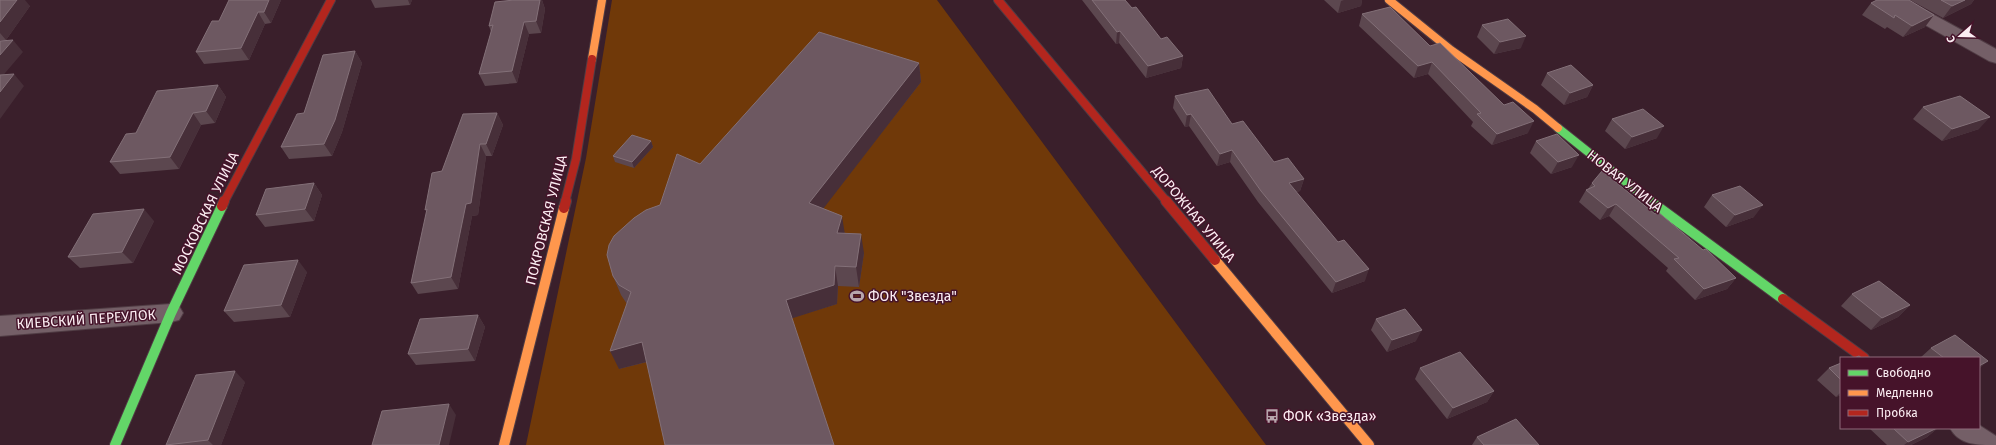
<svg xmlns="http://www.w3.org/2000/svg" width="1996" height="445" font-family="'Fira Sans',sans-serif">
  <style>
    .green { fill: #703909 }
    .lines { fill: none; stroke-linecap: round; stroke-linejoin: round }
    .street-casing { stroke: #503c44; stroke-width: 2 }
    .fast-far1-casing { stroke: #503c44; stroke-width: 10 }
    .fast-casing { stroke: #503c44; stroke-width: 12 }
    .slow-far1-casing { stroke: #503c44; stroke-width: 10 }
    .slow-casing { stroke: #503c44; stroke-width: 12 }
    .jam-far1-casing { stroke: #503c44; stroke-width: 10 }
    .jam-casing { stroke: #503c44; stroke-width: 12 }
    .street { fill: #745f67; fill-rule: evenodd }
    .fast-far1 { stroke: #63d668; stroke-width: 8 }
    .fast { stroke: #63d668; stroke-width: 10 }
    .slow-far1 { stroke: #ff974d; stroke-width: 8 }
    .slow { stroke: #ff974d; stroke-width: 10 }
    .jam-far1 { stroke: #b3261e; stroke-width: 8 }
    .jam { stroke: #b3261e; stroke-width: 10 }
    .wall { fill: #5c474f }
    .shaded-wall { fill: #472f39 }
    .building { fill: #6d5861; stroke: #837078 }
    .labels { text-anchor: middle; stroke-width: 3; stroke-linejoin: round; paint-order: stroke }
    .street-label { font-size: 14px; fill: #fbedf2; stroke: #46132a }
    .poi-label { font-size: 14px; fill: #fbedf2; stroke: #46132a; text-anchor: start }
  </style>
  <rect width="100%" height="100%" fill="#3a1f2b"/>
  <!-- green -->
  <path class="green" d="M612 0H937L1266 445H526L586 158Z"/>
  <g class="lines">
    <defs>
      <path id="street" d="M1885 0H1907L1996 49V63L1989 61 1888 4Z
        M171 304 179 306 183 313 179 320 171 322 0 336V316Z
        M1979 425 1996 436V445C1977 445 1959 445 1950 428H1979Z"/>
      <path id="fast-far1" d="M1558 128 1651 202"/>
      <path id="fast" d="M1650 201 1783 299
        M115 445 171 313 222 206"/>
      <path id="slow-far1" d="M1389 0 1451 50 1535 109 1558 128
        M592 59 602 0"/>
      <path id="slow" d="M1215 260 1369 445
        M504 445 564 208"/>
      <path id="jam-far1" d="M998 0 1167 202
        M224 202 331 0
        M565 202 576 159 592 59"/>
      <path id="jam" d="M1166 201 1215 260
        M222 206 224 201
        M564 208 566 201
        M1783 299 1864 358"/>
    </defs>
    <!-- street casing -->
    <use href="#street" class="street-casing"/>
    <!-- fast-far1 casing -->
    <use href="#fast-far1" class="fast-far1-casing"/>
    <!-- fast casing -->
    <use href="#fast" class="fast-casing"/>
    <!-- slow-far1 casing -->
    <use href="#slow-far1" class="slow-far1-casing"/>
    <!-- slow casing -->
    <use href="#slow" class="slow-casing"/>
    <!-- jam-far1 casing -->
    <use href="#jam-far1" class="jam-far1-casing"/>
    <!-- jam casing -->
    <use href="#jam" class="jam-casing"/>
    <!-- street -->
    <use href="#street" class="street"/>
    <!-- fast-far1 -->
    <use href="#fast-far1" class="fast-far1"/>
    <!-- fast -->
    <use href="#fast" class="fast"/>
    <!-- slow-far1 -->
    <use href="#slow-far1" class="slow-far1"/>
    <!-- slow -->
    <use href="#slow" class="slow"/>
    <!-- jam-far1 -->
    <use href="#jam-far1" class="jam-far1"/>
    <!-- jam -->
    <use href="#jam" class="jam"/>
  </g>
  <!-- wall -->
  <path class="wall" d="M0 0 30 6 6 40H0Z
    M281 0 271 23 265 24 249 60 204 64 196 52 219 21Z
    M371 0H412L410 5 375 8Z
    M514 0H542L545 9 541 33 529 34 517 83 485 86 479 74 491 32 489 26Z
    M1082 0H1125L1132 8 1161 39 1183 56 1181 68 1146 78 1119 43 1116 44Z
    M1324 0H1362L1361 6 1338 13Z
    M1910 0H1974L1971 4 1943 18Z
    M1871 3 1925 27 1903 37 1887 27 1885 29 1862 15Z
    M1362 14 1430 46 1528 133 1492 145 1471 126 1473 122 1428 74 1414 78 1359 26Z
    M1482 25 1521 48 1494 54 1477 37Z
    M355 51 362 63 342 132 332 156 289 159 281 147 304 113Z
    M919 63 921 82 823 208 845 233 864 253 859 287 838 286 837 304 647 362 619 369 627 304 621 295 613 276 660 205 700 164Z
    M1547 73 1593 85 1587 97 1564 105 1541 85Z
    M218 85 226 97 215 123 201 125 179 169 120 174 110 162 136 133Z
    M1175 96 1232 124 1274 162 1304 179 1300 191 1296 192 1365 281 1332 293 1258 202 1230 162 1217 166 1189 126 1185 127 1173 108Z
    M1923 107 1979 129 1942 141 1913 119Z
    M497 113 503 125 492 156H486L478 215 472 216 458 289 418 294 411 283 427 212 442 171Z
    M1612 119 1657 138 1625 149 1605 131Z
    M651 141 653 147 634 168 615 162 613 156Z
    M1536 141 1572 167 1551 174 1530 153Z
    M314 183 322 195 314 221 265 227 256 215Z
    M1592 183 1655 214 1736 278 1727 289 1695 300 1666 271 1668 268 1609 216 1600 220 1579 202 1586 190 1588 189Z
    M1712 195 1754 217 1726 227 1704 207Z
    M154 221 133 263 80 268 68 257Z
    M307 272 290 317 234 322 224 311Z
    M1852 294 1910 305 1898 317 1871 330 1841 306Z
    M478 315 485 327 475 361 416 365 408 354Z
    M1376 319 1416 341 1387 352 1371 330Z
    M1931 348 1979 358H1920Z
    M1841 363V395L1836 397 1817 380 1829 368Z
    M1420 368 1494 391 1487 402 1447 419 1415 379Z
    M245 382 221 445H166Z
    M1869 428H1938L1927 437 1911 445H1887Z
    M1477 437 1539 445H1472Z"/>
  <!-- shaded-wall -->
  <path class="shaded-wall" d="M17 0H25L30 6 6 40 0 33V22Z
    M269 0H281L271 23 264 12Z
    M408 0H412L410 5Z
    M540 0H542L545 9 541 33 536 21Z
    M1344 0H1362L1361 6 1338 13 1341 1Z
    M1965 0H1974L1971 4 1943 18 1952 6Z
    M258 12 265 24 249 60 241 48Z
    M1934 15 1925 27 1903 37 1912 26Z
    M524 22 529 34 517 83 512 71Z
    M1120 31 1119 43 1116 44 1117 32Z
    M1526 36 1521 48 1494 54 1500 42Z
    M13 40 23 52 0 79V55Z
    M355 51 362 63 342 132 332 156 324 144Z
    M1183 56 1181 68 1146 78 1148 66Z
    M1432 62 1428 74 1414 78 1418 66Z
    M919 63 921 82 813 222 809 203Z
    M14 74 24 86 0 119V92Z
    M218 85 226 97 215 123 206 111Z
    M1593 85 1587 97 1564 105 1570 93Z
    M193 113 201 125 179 169 170 157Z
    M497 113 503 125 492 156 486 144Z
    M1191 114 1189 126 1185 127 1187 115Z
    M1990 117 1979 129 1942 141 1952 129Z
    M1534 121 1528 133 1492 145 1497 134Z
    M1664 126 1657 138 1625 149 1632 137Z
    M651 141 653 147 634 168 632 162Z
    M480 144 486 156 478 215 472 216 458 289 451 277 466 204Z
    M1232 150 1230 162 1217 166 1220 154Z
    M1579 155 1572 167 1551 174 1558 162Z
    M1304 179 1300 191 1285 195 1289 183Z
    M314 183 322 195 314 221 305 209Z
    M1616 204 1609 216 1600 220 1608 208Z
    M1763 205 1754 217 1726 227 1735 215Z
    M144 209 154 221 133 263 122 252Z
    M842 216 845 235 837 233Z
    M861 234 864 253 859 287 856 267Z
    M298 260 307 272 290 317 281 305Z
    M835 266 838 286 837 304 790 319 786 300Z
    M1369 269 1365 281 1332 293 1336 282Z
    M1736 278 1727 289 1695 300 1704 289Z
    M1910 305 1898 317 1871 330 1882 318Z
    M478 315 485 327 475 361 468 349Z
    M1422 330 1416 341 1387 352 1392 340Z
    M642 342 650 361 619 369 610 351Z
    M1988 361 1979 369V366Z
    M235 371 245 382 221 445H213L208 440Z
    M1494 391 1487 402 1447 419 1453 408Z
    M1841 392V395L1836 397Z
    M449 404 456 415 449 445H439Z
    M1937 428H1938L1927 437 1911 445H1904L1908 442Z"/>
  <!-- building -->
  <path class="building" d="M0 0H17L0 22Z
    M229 0H269L264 12H258L241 48 196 52 212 21H219Z
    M514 0H540L536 21 524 22 512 71 479 74 493 25 489 26 495 2Z
    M1092 0H1125L1132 8 1136 7 1161 39 1167 37 1183 56 1148 66 1120 31 1117 32Z
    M1877 0H1909L1934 15 1912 26 1895 15 1894 18 1871 3Z
    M1941 0H1965L1952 6Z
    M1390 7 1430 46 1440 43 1504 105 1513 102 1534 121 1497 134 1477 114 1481 113 1432 62 1418 66 1362 14Z
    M1508 19 1526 36 1500 42 1482 25Z
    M819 32 919 63 809 203 842 216 837 233 861 234 856 267 835 266 834 285 786 300 834 445H665L642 342 610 351 631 292 619 285 613 276 607 255 609 245 614 236 634 218 646 210 660 205 677 154 700 164Z
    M13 40 0 55V41Z
    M355 51 335 120 324 144 281 147 297 114 304 113 323 55Z
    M1571 65 1593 85 1570 93 1547 73Z
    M14 74 0 92V75Z
    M218 85 206 111 193 113 170 157 110 162 126 134 136 133 157 91Z
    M1208 89 1232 124 1243 121 1274 162 1288 158 1304 179 1289 183 1338 242 1344 240 1369 269 1336 282 1261 191 1232 150 1220 154 1191 114 1187 115 1175 96Z
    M1960 96 1990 117 1952 129 1923 107Z
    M1643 109 1664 126 1632 137 1612 119Z
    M497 113 486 144H480L471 203 466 204 451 277 411 283 427 209 425 210 432 173 442 171 463 114Z
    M1557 134 1579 155 1558 162 1536 141Z
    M632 135 651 141 632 162 613 156Z
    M1602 171 1655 214 1658 212 1703 250 1706 249 1736 278 1704 289 1674 259 1679 258 1616 204 1608 208 1586 190 1595 186 1592 183Z
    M314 183 305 209 256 215 266 189Z
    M1740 186 1763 205 1735 215 1712 195Z
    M144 209 122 252 68 257 93 214Z
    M298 260 281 305 224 311 244 265Z
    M1879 281 1910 305 1882 318 1852 294Z
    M1405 309 1422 330 1392 340 1376 319Z
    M478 315 468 349 408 354 420 319Z
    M1955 335 1988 361 1979 366V358H1944L1931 348Z
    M1460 352 1494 391 1453 408 1420 368Z
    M1859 356 1862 358H1854Z
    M1841 363V380L1829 368Z
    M235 371 208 440 166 445 196 375Z
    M449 404 439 445H372L382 411Z
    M1516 419 1539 445H1484L1477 437Z
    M1893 428H1937L1908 442Z"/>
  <!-- icons -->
  <defs>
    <symbol id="stadium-bare" viewBox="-9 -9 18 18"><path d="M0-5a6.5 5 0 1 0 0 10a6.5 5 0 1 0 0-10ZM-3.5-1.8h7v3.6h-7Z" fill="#b7a5ac" stroke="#46132a" stroke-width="2.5" paint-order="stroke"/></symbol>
    <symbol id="bus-bare" viewBox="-9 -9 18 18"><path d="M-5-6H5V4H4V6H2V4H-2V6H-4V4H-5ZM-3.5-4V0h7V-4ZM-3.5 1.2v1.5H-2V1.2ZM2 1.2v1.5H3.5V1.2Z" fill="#b7a5ac" stroke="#46132a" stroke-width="2.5" paint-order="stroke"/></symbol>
  </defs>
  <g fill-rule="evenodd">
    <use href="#stadium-bare" x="847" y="286" width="20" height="20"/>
    <use href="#bus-bare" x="1262" y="406" width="20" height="20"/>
  </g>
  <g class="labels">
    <!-- street labels -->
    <g class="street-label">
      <text transform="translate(1625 181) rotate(38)" y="5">НОВАЯ УЛИЦА</text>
      <text transform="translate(205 213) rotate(-64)" y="5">МОСКОВСКАЯ УЛИЦА</text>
      <text transform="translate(1194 214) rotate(50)" y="5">ДОРОЖНАЯ УЛИЦА</text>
      <text transform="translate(546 220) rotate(-76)" y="5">ПОКРОВСКАЯ УЛИЦА</text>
      <text transform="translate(86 319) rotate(-4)" y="5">КИЕВСКИЙ ПЕРЕУЛОК</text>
    </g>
    <!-- poi labels -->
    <g class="poi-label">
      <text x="868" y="301">ФОК "Звезда"</text>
      <text x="1283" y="421">ФОК «Звезда»</text>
    </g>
  </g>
  <!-- legend -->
  <rect x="1840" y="357" width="140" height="72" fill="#46132a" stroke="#8e6a7a"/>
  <rect x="1848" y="370" width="20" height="6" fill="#63d668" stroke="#8e6a7a"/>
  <text x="1876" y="377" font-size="12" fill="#fbedf2">Свободно</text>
  <rect x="1848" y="390" width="20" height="6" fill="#ff974d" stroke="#8e6a7a"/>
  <text x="1876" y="397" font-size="12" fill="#fbedf2">Медленно</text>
  <rect x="1848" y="410" width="20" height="6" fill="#b3261e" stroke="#8e6a7a"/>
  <text x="1876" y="417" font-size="12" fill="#fbedf2">Пробка</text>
  <!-- north arrow -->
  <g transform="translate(1960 36) rotate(250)" stroke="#46132a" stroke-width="3" paint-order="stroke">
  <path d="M0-3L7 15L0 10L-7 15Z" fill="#fbedf2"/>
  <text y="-6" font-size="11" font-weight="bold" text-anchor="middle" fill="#fbedf2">С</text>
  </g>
</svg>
